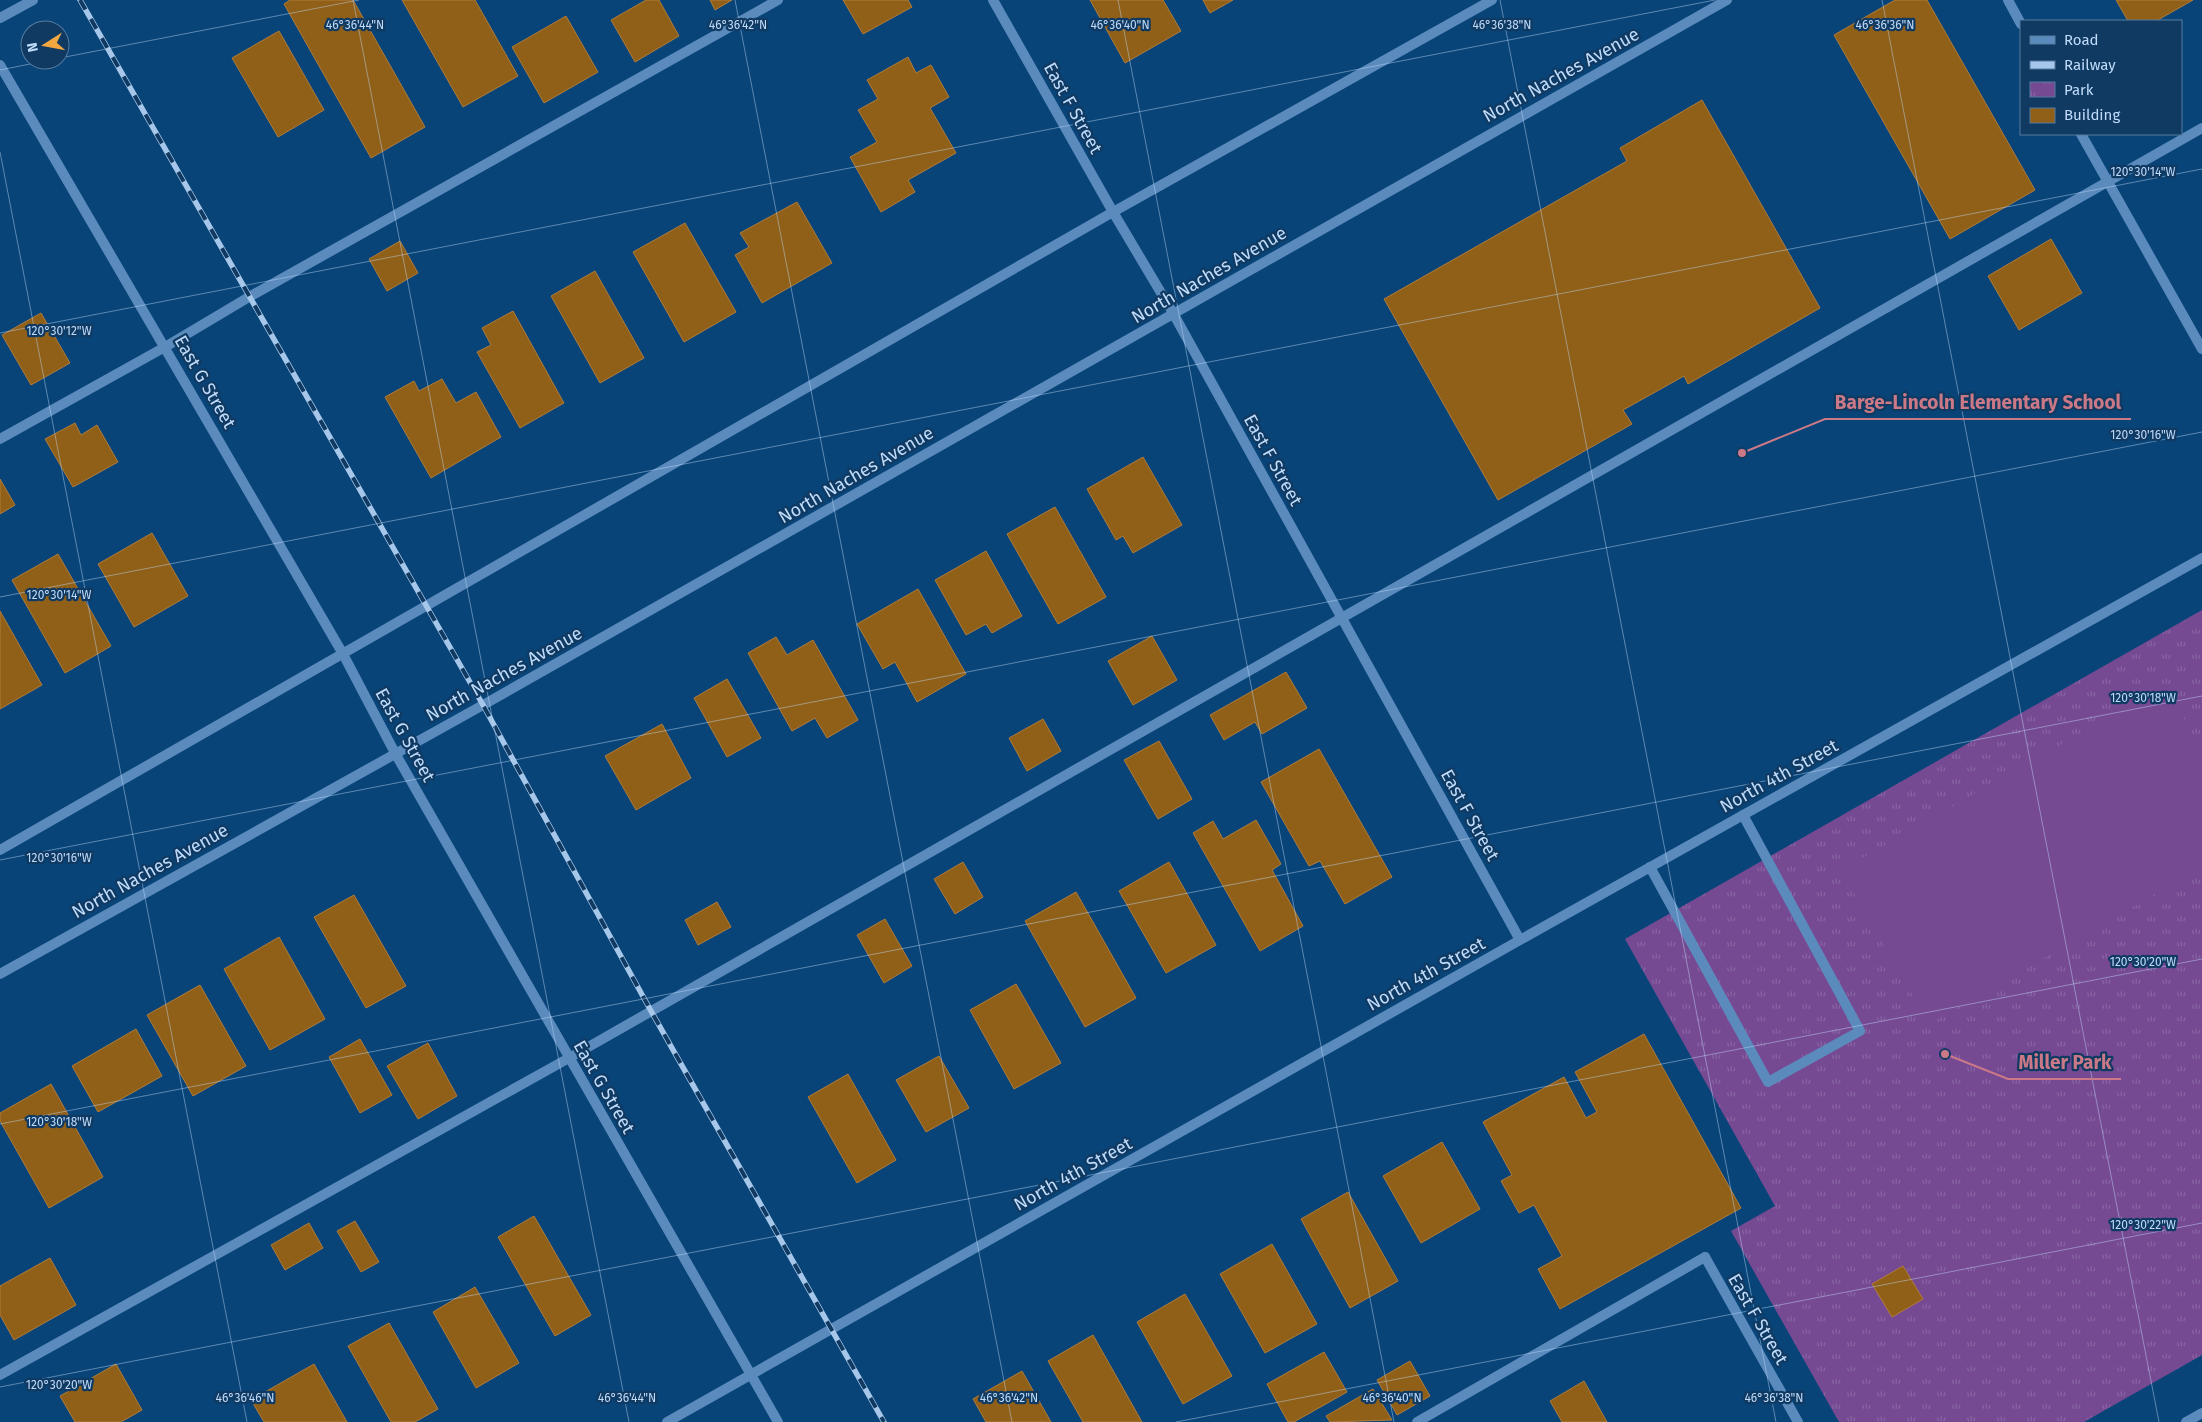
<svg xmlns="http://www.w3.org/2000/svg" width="2202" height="1422" font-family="'Fira Sans',sans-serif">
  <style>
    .park { fill: url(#park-tufts) }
    .pitch { fill: #764a93 }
    .building { fill: #916018; stroke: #b07c3a }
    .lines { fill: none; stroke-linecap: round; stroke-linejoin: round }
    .lane { stroke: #5b8bbd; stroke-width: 10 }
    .street { stroke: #5b8bbd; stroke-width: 10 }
    .rail-casing { stroke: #a6c7e9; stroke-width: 5.5 }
    .rail { stroke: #103a62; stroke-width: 4; stroke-dasharray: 11; stroke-linecap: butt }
    .ticks { fill: none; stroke: #c0dcfb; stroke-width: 1; stroke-opacity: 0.45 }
    .labels { text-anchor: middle; stroke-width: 4.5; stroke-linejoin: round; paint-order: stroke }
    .street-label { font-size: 18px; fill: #c0dcfb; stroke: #103a62 }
    .ticks-label { font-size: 12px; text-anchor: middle; fill: #c0dcfb; stroke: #103a62; stroke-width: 4.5; stroke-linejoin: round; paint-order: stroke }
    .leader { fill: none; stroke: #cc7987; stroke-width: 2 }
    .callout-dot { fill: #cc7987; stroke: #103a62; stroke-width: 2 }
    .callout-label { font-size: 19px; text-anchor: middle; font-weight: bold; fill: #cc7987; stroke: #103a62; stroke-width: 4.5; stroke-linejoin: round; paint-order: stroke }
  </style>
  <defs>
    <pattern id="park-tufts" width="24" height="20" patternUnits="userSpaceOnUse" patternTransform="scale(1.25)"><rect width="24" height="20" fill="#764a93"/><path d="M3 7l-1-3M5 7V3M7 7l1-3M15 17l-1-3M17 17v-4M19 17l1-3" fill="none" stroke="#8864a3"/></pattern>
  </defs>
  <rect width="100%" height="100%" fill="#084478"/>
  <!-- park -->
  <path class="park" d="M2202 610V1355L2084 1422H1839L1731 1231 1775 1206 1625 939Z"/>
  <!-- pitch -->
  <path class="pitch" d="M2165 685 2202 750V867L1929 1024 1841 870Z"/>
  <!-- building -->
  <path class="building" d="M290 0H353L425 127 371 158 284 4Z
    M402 0H475L518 76 463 107Z
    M646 0H659L679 36 635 62 611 20Z
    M710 0H732L715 10Z
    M843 0H908L912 7 863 34Z
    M1090 0H1163L1181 31 1125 63Z
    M1203 0H1233L1210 13Z
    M1895 0H1927L2035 190 1950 239 1834 35Z
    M2116 0H2193L2156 21H2128Z
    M566 16 598 72 544 103 512 47Z
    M279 31 324 110 278 137 232 58Z
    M908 57 916 73 931 65 949 97 930 108 956 153 908 180 915 192 881 212 850 157 877 142 858 110 878 99 867 80Z
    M1702 100 1820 308 1688 384 1684 376 1623 410 1632 424 1498 500 1384 299 1627 161 1620 148Z
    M797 202 832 263 762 303 735 255 749 247 740 233Z
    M685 223 736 312 684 342 633 252Z
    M2051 239 2082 293 2019 330 1988 276Z
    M400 241 418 273 387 291 369 259Z
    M595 271 644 358 600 383 551 296Z
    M513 311 564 403 520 428 477 352 491 345 482 328Z
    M41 313 70 363 31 385 2 335Z
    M442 379 456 403 476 392 501 437 431 478 385 397 414 381 419 391Z
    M75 423 81 435 97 425 118 462 73 487 45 439Z
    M1143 457 1182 525 1133 553 1123 536 1116 540 1087 489Z
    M0 479 15 505 0 514Z
    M1055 507 1106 597 1058 624 1007 534Z
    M152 533 188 596 134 627 98 564Z
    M986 551 1022 616 992 633 986 624 966 635 935 580Z
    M58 554 111 646 65 673 12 580Z
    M918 589 966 674 917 702 895 662 883 669 857 624Z
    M0 611 42 685 0 709Z
    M1152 636 1177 680 1133 705 1108 661Z
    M776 637 787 655 813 640 858 720 827 738 815 718 792 731 748 653Z
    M1286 672 1307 708 1262 734 1255 722 1224 740 1210 715Z
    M727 679 761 738 727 757 694 698Z
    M1043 719 1061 751 1027 771 1009 738Z
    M662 724 691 778 636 810 605 756Z
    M1159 741 1192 799 1158 819 1124 760Z
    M1319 749 1392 877 1345 904 1320 861 1309 866 1261 782Z
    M1256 820 1281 864 1272 870 1303 926 1260 951 1193 833 1213 821 1223 839Z
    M963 862 983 897 955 914 934 879Z
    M1169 862 1216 945 1166 973 1119 891Z
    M1076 892 1136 998 1085 1027 1025 921Z
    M354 895 406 986 366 1008 314 917Z
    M717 902 731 927 698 945 685 920Z
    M885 919 912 966 884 983 857 935Z
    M279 937 325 1019 270 1050 224 969Z
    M1016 984 1061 1063 1014 1089 970 1010Z
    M200 985 246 1066 193 1096 147 1015Z
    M136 1029 162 1076 98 1112 72 1066Z
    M1644 1034 1741 1208 1560 1309 1538 1269 1562 1256 1534 1205 1519 1213 1501 1181 1512 1175 1483 1122 1564 1077 1586 1118 1597 1112 1575 1072Z
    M360 1039 392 1095 360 1113 329 1057Z
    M428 1043 457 1096 418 1119 387 1066Z
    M939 1056 969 1108 926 1132 896 1080Z
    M848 1074 896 1160 857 1183 808 1097Z
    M51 1084 103 1177 49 1208 0 1121V1113Z
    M1442 1142 1480 1209 1421 1243 1383 1176Z
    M1348 1192 1398 1281 1350 1308 1301 1219Z
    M534 1216 591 1315 555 1336 498 1237Z
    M355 1221 379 1262 361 1272 337 1231Z
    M309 1223 323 1248 285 1270 271 1245Z
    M1272 1244 1317 1324 1265 1353 1220 1274Z
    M50 1258 76 1305 14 1340 0 1315V1286Z
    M1903 1266 1923 1299 1892 1317 1872 1284Z
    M475 1287 519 1363 476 1388 433 1312Z
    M1185 1294 1232 1376 1183 1404 1137 1322Z
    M389 1323 438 1409 415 1422H391L348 1346Z
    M1093 1335 1142 1422H1083L1048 1361Z
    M1324 1352 1347 1392 1294 1422H1288L1267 1384Z
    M1410 1361 1430 1396 1397 1415 1377 1380Z
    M116 1364 142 1410 121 1422H75L60 1396Z
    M314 1364 347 1422H264L251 1400Z
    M1022 1371 1051 1422H986L973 1399Z
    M1584 1381 1607 1422H1562L1550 1401Z
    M1373 1389 1392 1420 1330 1422 1326 1416Z"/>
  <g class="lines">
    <!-- lane -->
    <path class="lane" d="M0 439 165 347 249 297 778 0
      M1650 867 1768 1082 1860 1031 1743 815
      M0 1375 569 1058 2202 128
      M1417 1422 1705 1257"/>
    <!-- street -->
    <path class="street" d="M993 0 1113 212 1173 313 1520 940
      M2008 0 2021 24
      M0 18 33 0
      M0 65 343 654 395 753 778 1422
      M2081 134 2202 349
      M0 850 1113 212 1492 0
      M0 974 483 705 1727 0
      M1705 1257 1798 1422
      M667 1422 1520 940 2202 558
      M2186 1422 2202 1413"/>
    <defs>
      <path id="rail" d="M80 0 483 705 651 1011 884 1422"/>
    </defs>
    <!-- rail casing -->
    <use href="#rail" class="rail-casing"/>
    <!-- rail -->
    <use href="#rail" class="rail"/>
  </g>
  <!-- ticks -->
  <path class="ticks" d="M353 0 629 1422M735 0 1012 1422M1118 0 1394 1422M1500 0 1776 1422M1882 0 2159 1422M60 58 359 0M0 70 50 60M0 152 247 1422M0 333 1715 0M0 597 2202 169M0 860 2202 432M0 1124 2202 696M0 1387 2202 959M1176 1422 2202 1223"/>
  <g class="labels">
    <!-- street labels -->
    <g class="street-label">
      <text transform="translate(1561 75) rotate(-29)" y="6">North Naches Avenue</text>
      <text transform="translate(1073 108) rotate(61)" y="6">East F Street</text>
      <text transform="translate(1209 275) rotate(-30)" y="6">North Naches Avenue</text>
      <text transform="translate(205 382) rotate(60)" y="6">East G Street</text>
      <text transform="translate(1273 460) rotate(61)" y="6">East F Street</text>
      <text transform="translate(856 475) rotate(-30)" y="6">North Naches Avenue</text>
      <text transform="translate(504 674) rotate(-29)" y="6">North Naches Avenue</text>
      <text transform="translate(405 735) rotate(61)" y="6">East G Street</text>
      <text transform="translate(1779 776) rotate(-29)" y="6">North 4th Street</text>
      <text transform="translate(1470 815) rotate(61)" y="6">East F Street</text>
      <text transform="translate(150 871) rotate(-29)" y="6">North Naches Avenue</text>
      <text transform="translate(1426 974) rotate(-29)" y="6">North 4th Street</text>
      <text transform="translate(604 1087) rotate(60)" y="6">East G Street</text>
      <text transform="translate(1073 1174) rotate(-29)" y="6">North 4th Street</text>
      <text transform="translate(1758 1319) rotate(60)" y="6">East F Street</text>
    </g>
  </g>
  <g class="ticks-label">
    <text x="355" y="29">46°36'44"N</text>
    <text x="738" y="29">46°36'42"N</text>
    <text x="1120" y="29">46°36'40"N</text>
    <text x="1502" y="29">46°36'38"N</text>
    <text x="1885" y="29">46°36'36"N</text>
    <text x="2143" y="176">120°30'14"W</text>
    <text x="59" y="335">120°30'12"W</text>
    <text x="2143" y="439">120°30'16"W</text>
    <text x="59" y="599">120°30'14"W</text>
    <text x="2143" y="702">120°30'18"W</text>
    <text x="59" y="862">120°30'16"W</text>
    <text x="2143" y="966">120°30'20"W</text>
    <text x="59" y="1126">120°30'18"W</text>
    <text x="2143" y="1229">120°30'22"W</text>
    <text x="59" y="1389">120°30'20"W</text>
    <text x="245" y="1402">46°36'46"N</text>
    <text x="627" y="1402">46°36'44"N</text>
    <text x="1009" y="1402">46°36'42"N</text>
    <text x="1392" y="1402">46°36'40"N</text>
    <text x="1774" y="1402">46°36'38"N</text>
  </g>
  <!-- callouts -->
  <path class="leader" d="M1742 453L1825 419H2131M1945 1054L2008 1079H2121"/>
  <g class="callout-dot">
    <circle cx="1742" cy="453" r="5"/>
    <circle cx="1945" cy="1054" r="5"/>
  </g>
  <g class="callout-label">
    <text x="1978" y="409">Barge-Lincoln Elementary School</text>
    <text x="2065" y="1069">Miller Park</text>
  </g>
  <!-- legend -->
  <rect x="2020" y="20" width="162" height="115" fill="#103a62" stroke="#567b9f"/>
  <rect x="2030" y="36" width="25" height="8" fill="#5b8bbd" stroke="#567b9f"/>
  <text x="2064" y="45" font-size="15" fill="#c0dcfb">Road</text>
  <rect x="2030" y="61" width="25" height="8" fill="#a6c7e9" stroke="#567b9f"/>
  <text x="2064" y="70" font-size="15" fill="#c0dcfb">Railway</text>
  <rect x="2030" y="82" width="25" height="15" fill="url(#park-tufts)" stroke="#567b9f"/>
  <text x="2064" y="95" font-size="15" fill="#c0dcfb">Park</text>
  <rect x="2030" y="108" width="25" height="15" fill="#916018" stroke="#567b9f"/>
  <text x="2064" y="120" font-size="15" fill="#c0dcfb">Building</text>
  <!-- north arrow -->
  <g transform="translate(45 45) rotate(259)"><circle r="24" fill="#103a62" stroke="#567b9f"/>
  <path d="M0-4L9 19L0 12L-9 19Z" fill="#f1a63f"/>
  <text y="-8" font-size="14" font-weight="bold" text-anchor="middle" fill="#c0dcfb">N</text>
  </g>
</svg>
